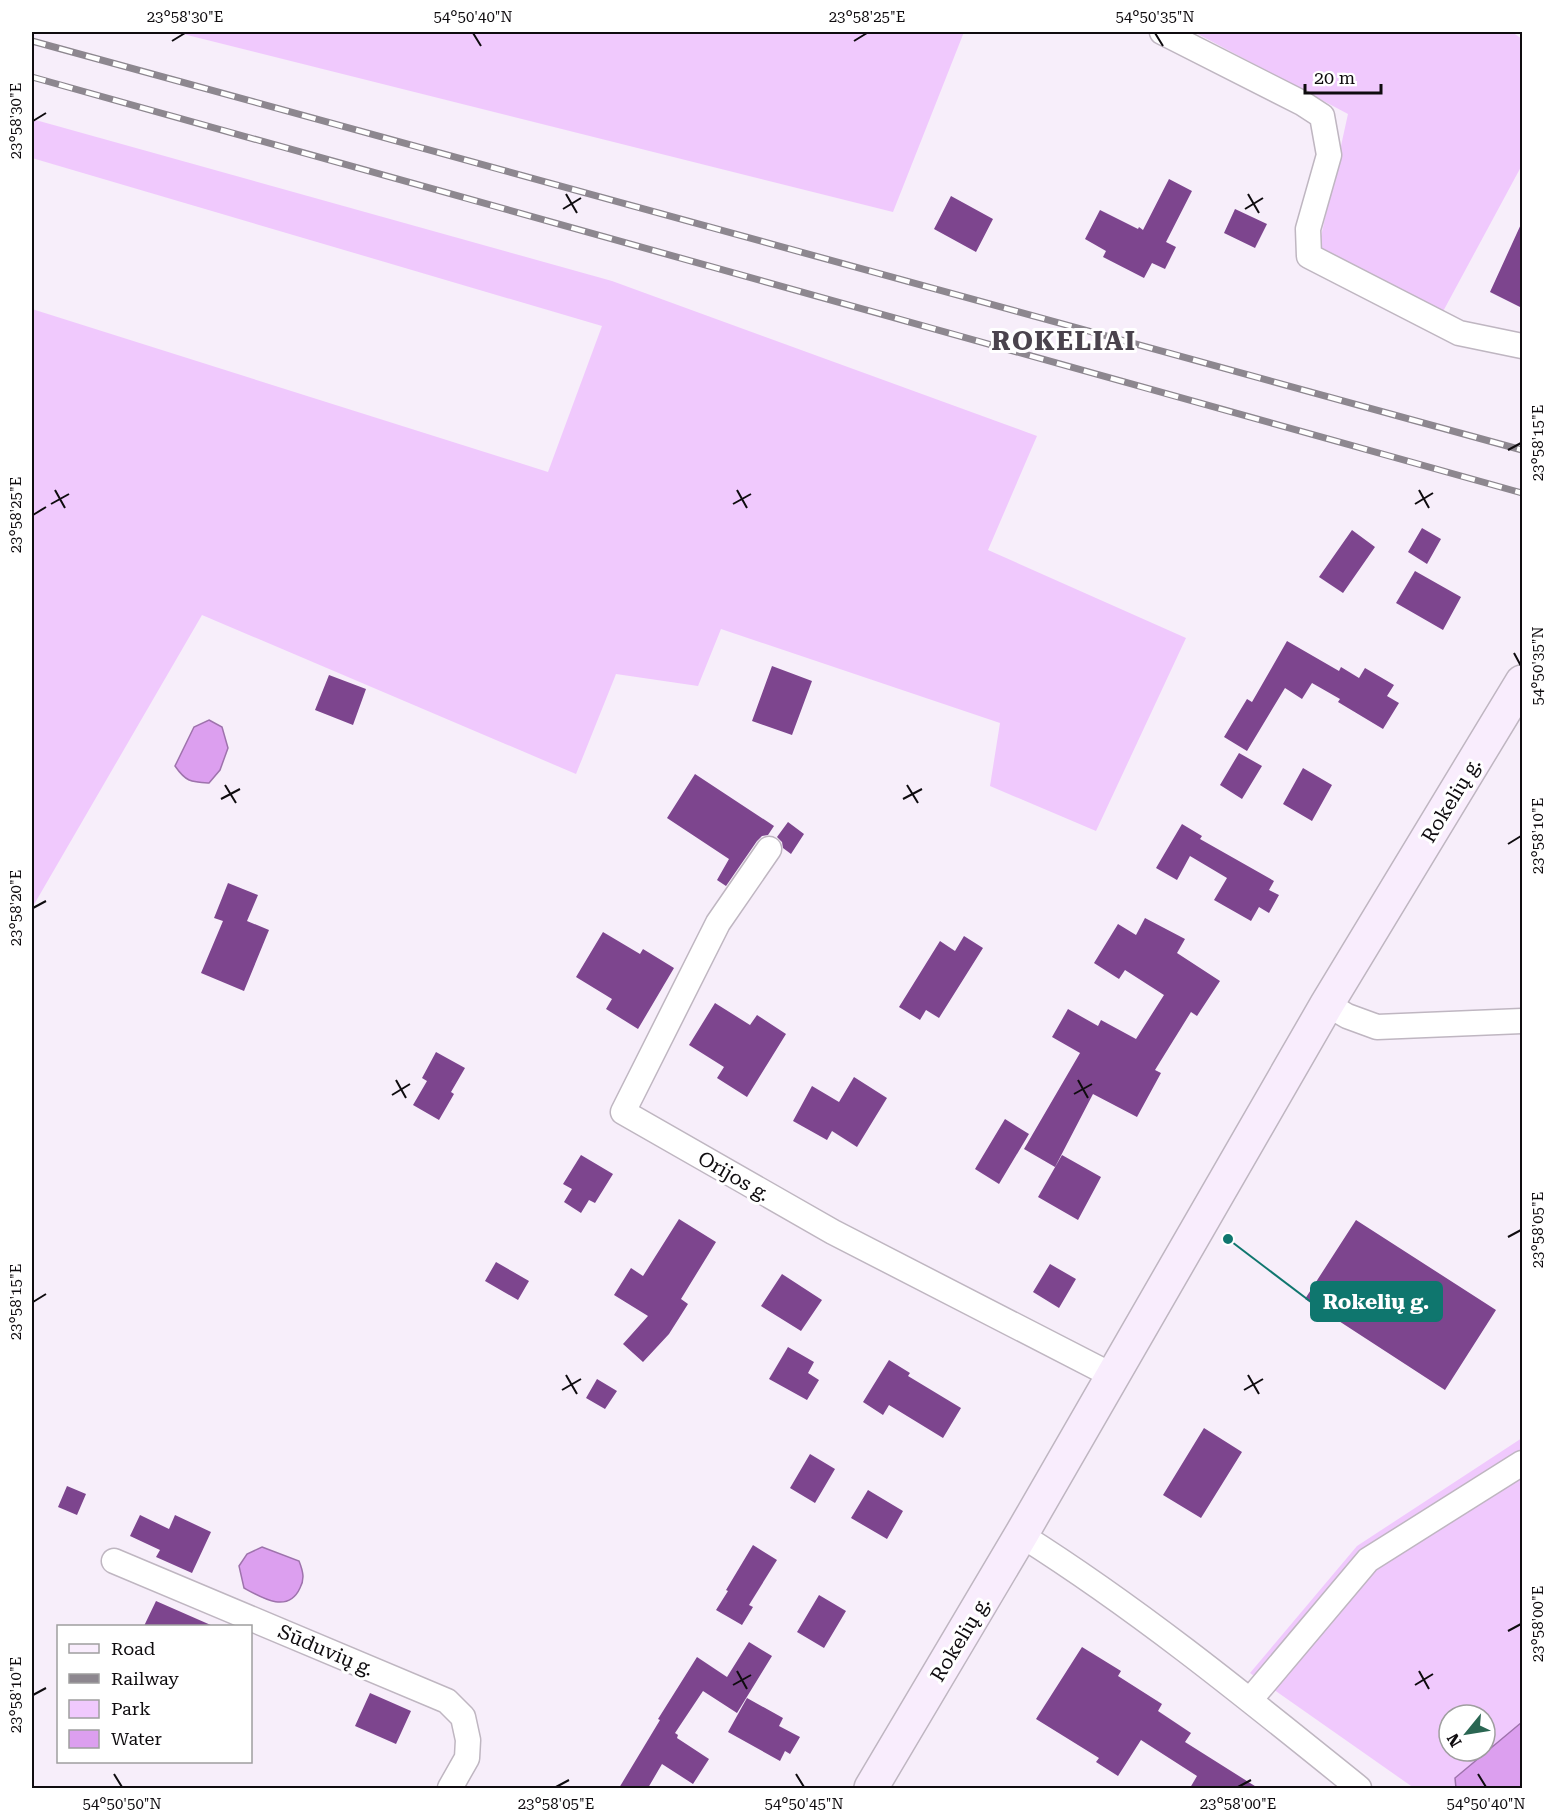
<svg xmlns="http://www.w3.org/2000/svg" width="1554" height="1820" font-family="'Roboto Serif',serif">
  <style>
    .green { fill: #f0c9fd; fill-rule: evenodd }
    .water { fill: #dc9fef; stroke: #9e73ac; stroke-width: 1.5 }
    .building { fill: #7d458e }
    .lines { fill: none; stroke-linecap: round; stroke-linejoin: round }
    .street-casing { stroke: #bfb6c1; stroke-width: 27 }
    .secondary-casing { stroke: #bfb6c1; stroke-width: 36 }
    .street { stroke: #fff; stroke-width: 24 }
    .secondary { stroke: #f9edfd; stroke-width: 33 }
    .rail-casing { stroke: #8d878f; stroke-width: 7 }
    .rail { stroke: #fff; stroke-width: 4.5; stroke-dasharray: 14; stroke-linecap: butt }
    .ticks { fill: none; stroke: #0f0c0f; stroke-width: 2 }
    .labels { text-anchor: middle; stroke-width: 6; stroke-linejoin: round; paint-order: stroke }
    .street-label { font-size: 20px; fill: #0f0c0f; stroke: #fff }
    .district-label { font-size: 26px; font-weight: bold; letter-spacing: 1.5px; fill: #4a434d; stroke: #fff }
    .leader { fill: none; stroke: #0f766e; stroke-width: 2 }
    .callout-dot { fill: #0f766e; stroke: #fff; stroke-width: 2 }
    .callout { fill: #0f766e; stroke: #0f766e; stroke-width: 2 }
    .callout-label { font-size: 21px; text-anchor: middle; font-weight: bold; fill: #fff }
    .neatline { fill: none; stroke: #0f0c0f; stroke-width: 2 }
    .ticks-label { font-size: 15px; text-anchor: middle; fill: #0f0c0f }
  </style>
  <rect width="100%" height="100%" fill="#f7eefa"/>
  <!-- green -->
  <path class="green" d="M175 32H964L893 212Z
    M1194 32H1512L1522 39V165L1440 317 1318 250 1348 114Z
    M32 119 612 281 1037 436 988 550 1186 638 1096 831 990 786 1000 723 721 629 698 686 616 674 576 774 202 615 32 908V309L548 472 602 326 32 158Z
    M1522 1438V1722L1455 1778 1456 1788H1414L1250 1673 1357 1546ZM1449 1715H1485V1751H1449Z"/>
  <!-- water -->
  <path class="water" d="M209 720 222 727 228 748 220 770 209 783C191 782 186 782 175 766L194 727Z
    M262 1547 299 1561C303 1571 305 1579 300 1588 288 1614 262 1598 244 1588L239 1566 247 1554Z
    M1522 1722V1788H1456L1455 1778Z"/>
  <!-- building -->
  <path class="building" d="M1169 179 1192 191 1166 242 1176 247 1165 269 1152 263 1144 278 1103 257 1106 251 1085 239 1100 210 1138 229 1139 227 1143 230Z
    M951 196 993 219 976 252 934 229Z
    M1235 209 1267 224 1255 248 1224 233Z
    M1522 222V308L1490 292Z
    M1422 528 1441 539 1427 564 1408 552Z
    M1352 530 1375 547 1343 593 1319 577Z
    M1415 571 1461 597 1443 630 1396 603Z
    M1287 641 1339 671 1341 667 1359 678 1365 668 1394 685 1387 696 1399 703 1383 729 1338 702 1340 699 1312 683 1302 699 1285 688 1247 751 1224 737 1247 699 1252 702Z
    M772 666 812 681 792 735 752 721Z
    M329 675 366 689 353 725 315 710Z
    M1239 753 1262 766 1242 799 1220 785Z
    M1303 768 1332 785 1312 821 1283 804Z
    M695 774 774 826 768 835 762 836 757 841 726 886 717 880 729 859 667 818Z
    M788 822 804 834 791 854 783 848 782 842 777 837Z
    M1182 824 1202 836 1200 839 1274 881 1269 890 1279 895 1269 913 1259 907 1251 921 1214 900 1227 878 1190 856 1177 880 1156 868Z
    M228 883 258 895 247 921 269 930 244 991 201 973 223 921 214 918Z
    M1145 918 1185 939 1177 953 1220 981 1197 1016 1191 1012 1155 1070 1161 1073 1137 1117 1093 1094 1055 1167 1024 1149 1080 1053 1052 1037 1068 1009 1098 1026 1101 1020 1136 1039 1164 995 1125 970 1119 979 1094 963 1118 924 1136 935Z
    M603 932 640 954 643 949 674 968 638 1029 606 1009 612 999 576 977Z
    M964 936 983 948 939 1018 926 1010 920 1020 899 1007 940 941 955 951Z
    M715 1003 750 1025 757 1015 786 1034 747 1097 717 1078 724 1067 689 1045Z
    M436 1052 465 1068 451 1092 454 1094 439 1120 413 1105 427 1081 422 1078Z
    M854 1077 887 1098 857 1147 832 1131 827 1140 793 1121 812 1086 839 1102Z
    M1005 1119 1029 1134 999 1184 975 1169Z
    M581 1155 613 1174 595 1203 589 1200 581 1213 564 1202 572 1189 563 1184Z
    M1062 1155 1101 1177 1078 1220 1038 1197Z
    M679 1219 716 1242 681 1299 688 1304 669 1334 643 1362 623 1344 648 1316 614 1295 631 1268 643 1276Z
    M1356 1220 1496 1310 1445 1390 1305 1299Z
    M496 1262 529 1281 518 1300 485 1281Z
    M1050 1264 1076 1279 1059 1308 1033 1292Z
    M782 1274 822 1300 801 1331 761 1306Z
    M788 1347 814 1362 808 1373 819 1380 807 1400 769 1379Z
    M889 1360 910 1373 908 1376 961 1408 943 1438 889 1405 883 1415 863 1402Z
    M597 1379 617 1391 605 1409 586 1398Z
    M1204 1428 1242 1452 1201 1518 1163 1495Z
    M810 1454 835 1469 815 1503 790 1488Z
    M67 1486 86 1494 77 1515 58 1507Z
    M868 1490 903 1511 887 1539 851 1518Z
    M140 1515 169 1529 175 1515 211 1532 192 1573 156 1557 160 1550 130 1536Z
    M753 1545 777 1560 749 1605 753 1607 742 1625 716 1610 728 1591 726 1590Z
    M819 1595 846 1611 824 1648 797 1632Z
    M156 1601 213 1626H144Z
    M749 1642 772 1656 737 1713 703 1691 675 1733 678 1735 677 1738 709 1759 693 1784 662 1764 648 1788H619L660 1720 658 1719 697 1657 727 1677Z
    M1082 1647 1121 1671 1118 1676 1162 1704 1158 1711 1191 1733 1185 1742 1258 1788H1190L1197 1776 1141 1740 1118 1776 1096 1762 1099 1758 1036 1719Z
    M370 1693 411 1711 396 1744 355 1726Z
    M747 1698 783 1718 779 1726 800 1737 790 1754 785 1751 780 1761 728 1732Z"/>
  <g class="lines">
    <defs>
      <path id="street" d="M1162 32 1302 103 1322 116 1329 155 1308 229 1309 256 1459 333 1522 346
        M769 849 718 923 623 1112 833 1232 1113 1376
        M1327 1004 1347 1016 1377 1027 1522 1021
        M1021 1535C1140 1610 1250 1700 1359 1788
        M114 1561 447 1701 463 1717 468 1740 467 1758 450 1788
        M1250 1700 1368 1560 1522 1463"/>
      <path id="secondary" d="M871 1788 1021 1535 1327 1004 1522 682"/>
    </defs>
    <!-- street casing -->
    <use href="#street" class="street-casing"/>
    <!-- secondary casing -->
    <use href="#secondary" class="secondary-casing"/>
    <!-- street -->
    <use href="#street" class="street"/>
    <!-- secondary -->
    <use href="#secondary" class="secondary"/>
    <defs>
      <path id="rail" d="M32 41 1522 450
        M32 77 1522 493"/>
    </defs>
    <!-- rail casing -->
    <use href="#rail" class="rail-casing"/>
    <!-- rail -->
    <use href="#rail" class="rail"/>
  </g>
  <!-- ticks -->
  <path class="ticks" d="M473 33 481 46M1155 33 1163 46M172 41 185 33M854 41 867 33M33 121 46 113M566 194 577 213M1248 194 1259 213M563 209 581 198M1245 209 1263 198M1508 450 1521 443M55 490 65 508M737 490 747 508M1419 490 1429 508M51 504 69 494M733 504 751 494M1415 504 1433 493M33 515 46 507M1514 653 1521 666M225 785 236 803M907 785 918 803M221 799 240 789M903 799 922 789M1508 844 1521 836M33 908 46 901M396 1080 406 1098M1078 1080 1088 1098M1074 1094 1092 1084M392 1095 410 1084M1508 1237 1521 1230M33 1302 46 1294M566 1375 577 1394M1248 1375 1259 1394M562 1390 581 1379M1244 1390 1263 1379M1508 1631 1521 1624M737 1671 747 1689M1419 1671 1429 1689M733 1685 751 1675M1415 1685 1433 1674M33 1695 46 1688M114 1774 122 1787M796 1774 804 1787M1478 1774 1486 1787M556 1787 569 1780M1238 1787 1251 1780"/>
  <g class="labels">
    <!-- street labels -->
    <g class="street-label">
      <text transform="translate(1451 800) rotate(-59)" y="7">Rokelių g.</text>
      <text transform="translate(734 1176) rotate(30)" y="7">Orijos g.</text>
      <text transform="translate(960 1639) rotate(-59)" y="7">Rokelių g.</text>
      <text transform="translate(326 1650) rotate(23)" y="7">Sūduvių g.</text>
    </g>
    <!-- district labels -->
    <g class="district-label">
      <text x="1064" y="350">ROKELIAI</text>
    </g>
  </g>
  <!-- callouts -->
  <path class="leader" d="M1228 1239L1311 1302"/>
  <circle class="callout-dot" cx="1228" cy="1239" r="6"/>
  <rect class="callout" x="1311" y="1282" width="131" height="39" rx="6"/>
  <g class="callout-label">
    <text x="1376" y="1309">Rokelių g.</text>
  </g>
  <!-- border -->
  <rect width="1554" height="1820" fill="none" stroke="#ffffff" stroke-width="66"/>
  <!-- legend -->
  <rect x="57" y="1625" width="195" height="138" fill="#ffffff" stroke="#9f9e9f" stroke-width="1.5"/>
  <rect x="69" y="1644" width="30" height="9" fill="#f9edfd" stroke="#9f9e9f" stroke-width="1.5"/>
  <text x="111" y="1655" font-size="18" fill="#0f0c0f">Road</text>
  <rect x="69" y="1674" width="30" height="9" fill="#8d878f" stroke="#9f9e9f" stroke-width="1.5"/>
  <text x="111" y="1685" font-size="18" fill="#0f0c0f">Railway</text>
  <rect x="69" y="1700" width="30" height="18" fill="#f0c9fd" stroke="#9f9e9f" stroke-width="1.5"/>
  <text x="111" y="1715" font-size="18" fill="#0f0c0f">Park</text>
  <rect x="69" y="1730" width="30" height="18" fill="#dc9fef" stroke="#9f9e9f" stroke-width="1.5"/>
  <text x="111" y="1745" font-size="18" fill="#0f0c0f">Water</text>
  <!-- north arrow -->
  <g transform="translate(1467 1733) rotate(240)"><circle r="28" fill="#ffffff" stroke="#9f9e9f" stroke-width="1.5"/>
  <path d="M0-4.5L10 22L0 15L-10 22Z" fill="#2a6652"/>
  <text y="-9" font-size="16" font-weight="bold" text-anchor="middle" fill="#0f0c0f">N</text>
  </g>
  <!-- scale -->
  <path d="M1305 84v9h76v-9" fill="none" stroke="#0f0c0f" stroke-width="3"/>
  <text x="1314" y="84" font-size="18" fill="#0f0c0f" stroke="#ffffff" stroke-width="4.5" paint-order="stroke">20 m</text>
  <rect x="33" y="33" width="1488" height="1754" class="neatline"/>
  <g class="ticks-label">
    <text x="185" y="22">23°58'30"E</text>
    <text x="473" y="22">54°50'40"N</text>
    <text x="867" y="22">23°58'25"E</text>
    <text x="1155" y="22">54°50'35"N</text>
    <text transform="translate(16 121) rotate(-90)" y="5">23°58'30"E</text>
    <text transform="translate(1538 443) rotate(-90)" y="5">23°58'15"E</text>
    <text transform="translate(16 515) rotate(-90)" y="5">23°58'25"E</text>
    <text transform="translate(1538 666) rotate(-90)" y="5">54°50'35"N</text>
    <text transform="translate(1538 836) rotate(-90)" y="5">23°58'10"E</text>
    <text transform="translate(16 908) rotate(-90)" y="5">23°58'20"E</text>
    <text transform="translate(1538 1230) rotate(-90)" y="5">23°58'05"E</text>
    <text transform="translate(16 1302) rotate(-90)" y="5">23°58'15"E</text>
    <text transform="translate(1538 1624) rotate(-90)" y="5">23°58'00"E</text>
    <text transform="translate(16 1695) rotate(-90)" y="5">23°58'10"E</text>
    <text x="122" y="1809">54°50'50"N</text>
    <text x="556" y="1809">23°58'05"E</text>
    <text x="804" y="1809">54°50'45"N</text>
    <text x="1238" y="1809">23°58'00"E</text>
    <text x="1486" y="1809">54°50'40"N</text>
  </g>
</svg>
